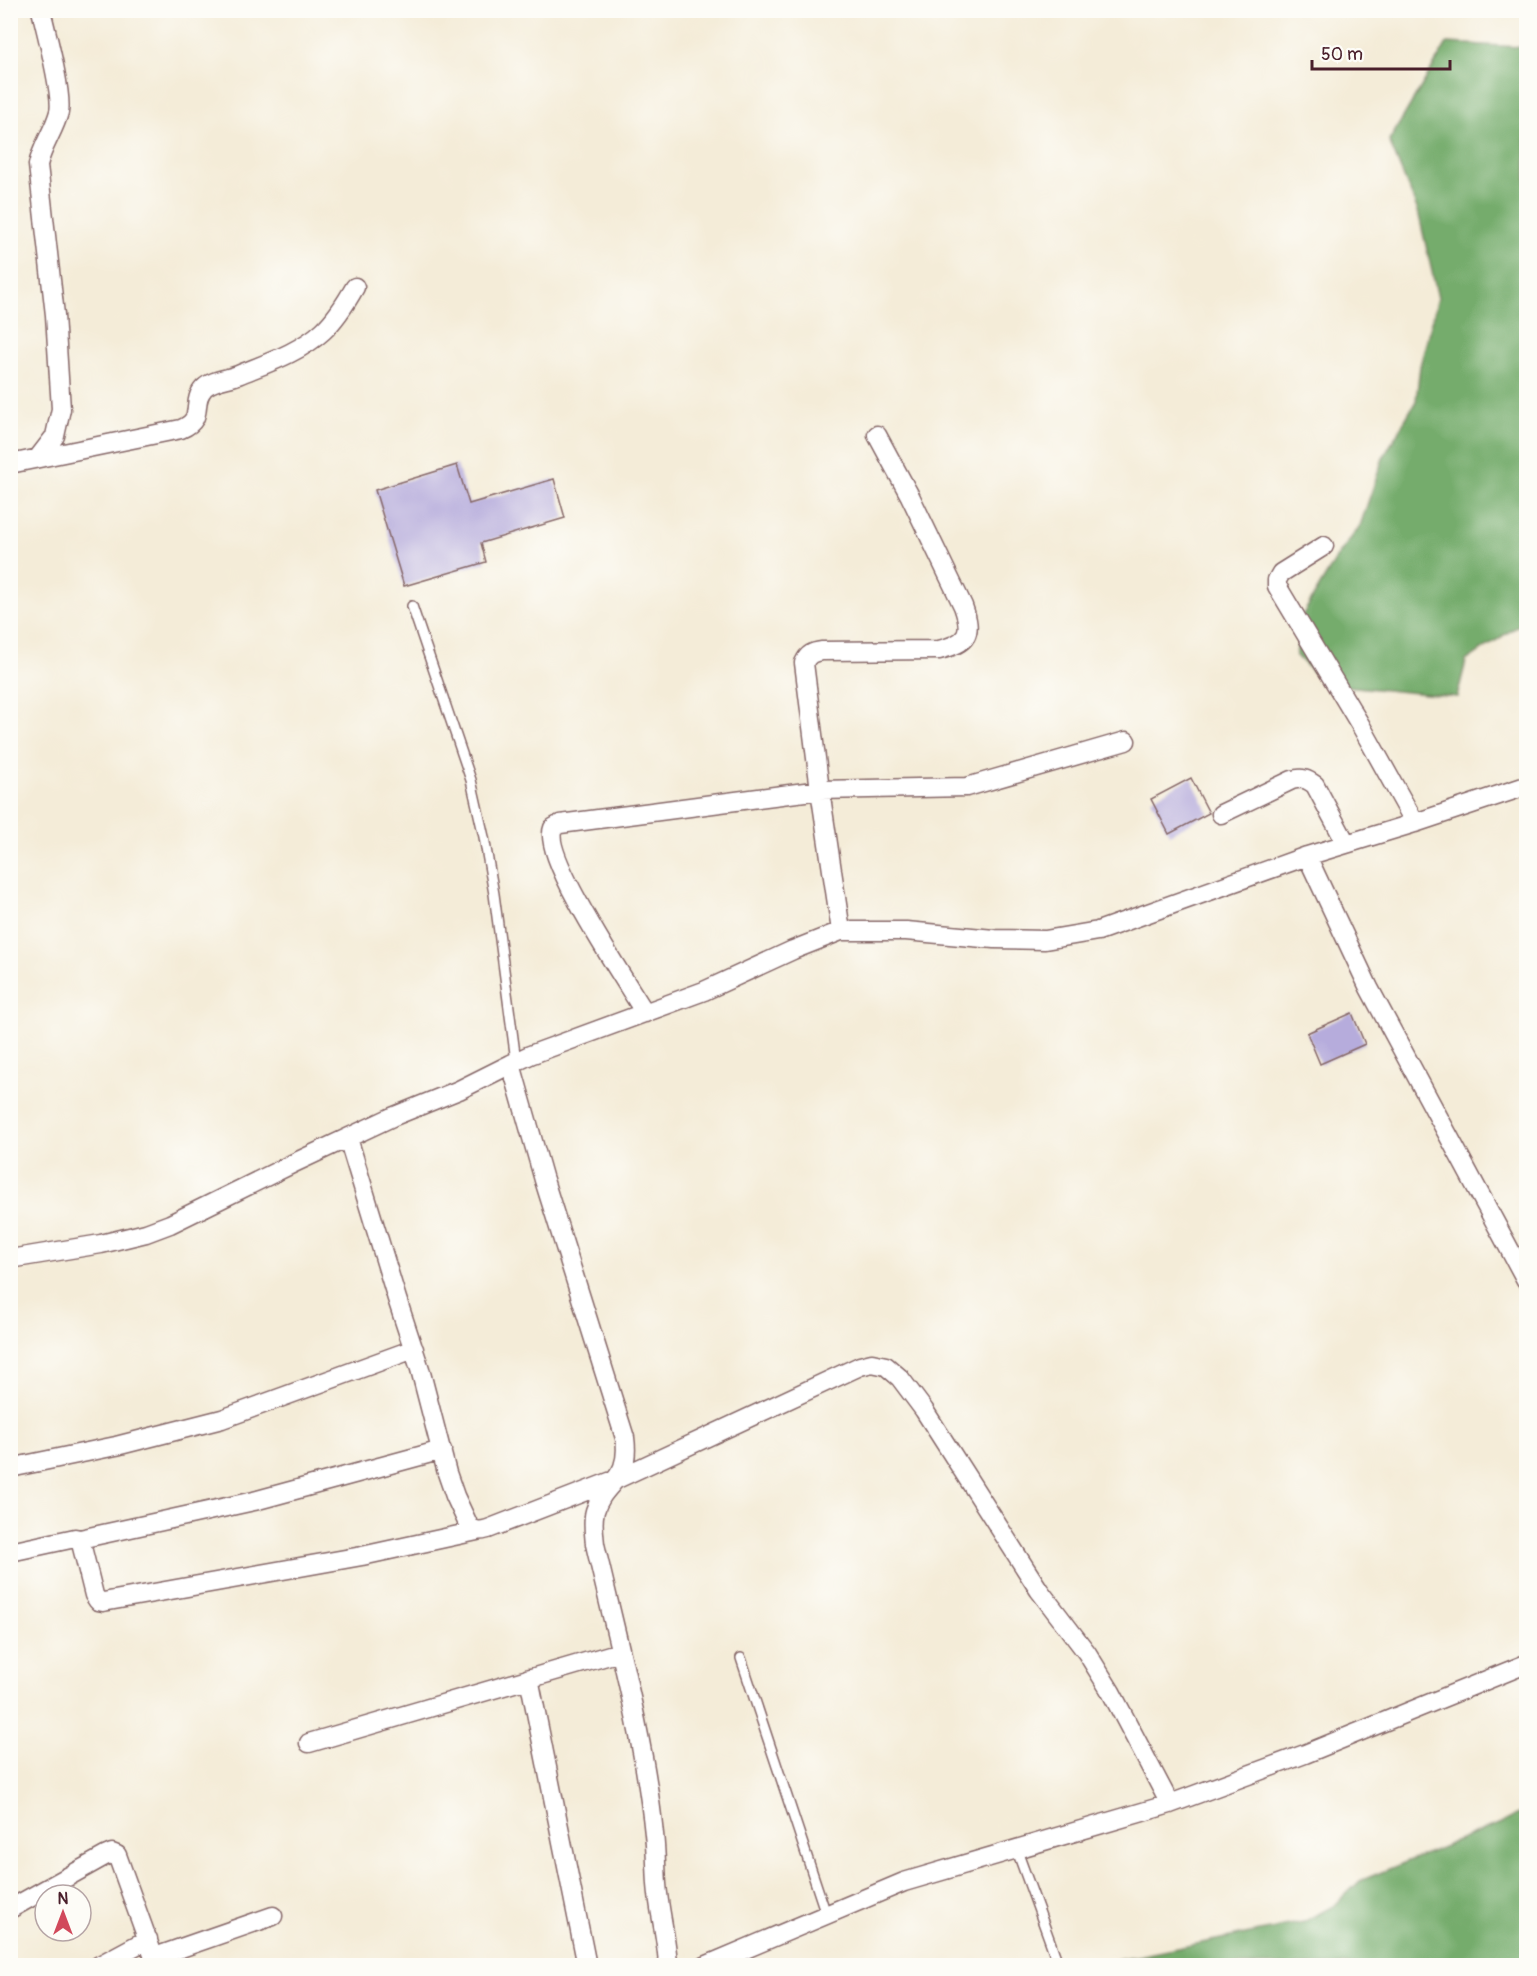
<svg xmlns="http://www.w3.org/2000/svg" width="1537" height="1976" font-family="Pangolin,sans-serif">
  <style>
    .forest { fill: #74ac6c; stroke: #5f664c; stroke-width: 1.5 }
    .building { fill: #b6acdc }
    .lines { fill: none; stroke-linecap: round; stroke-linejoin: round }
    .service-casing { stroke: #866768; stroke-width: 12 }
    .minor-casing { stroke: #866768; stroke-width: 21 }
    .service { stroke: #fff; stroke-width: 9 }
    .minor { stroke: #fff; stroke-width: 18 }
  </style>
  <rect width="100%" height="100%" fill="#fdfcf7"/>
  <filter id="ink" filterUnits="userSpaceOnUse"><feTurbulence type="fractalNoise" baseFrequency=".0167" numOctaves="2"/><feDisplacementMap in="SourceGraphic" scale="12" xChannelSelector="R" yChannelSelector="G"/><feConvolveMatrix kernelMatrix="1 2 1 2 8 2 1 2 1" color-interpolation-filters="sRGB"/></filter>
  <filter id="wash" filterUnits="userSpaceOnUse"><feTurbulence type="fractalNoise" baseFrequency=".008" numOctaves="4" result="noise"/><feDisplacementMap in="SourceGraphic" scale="24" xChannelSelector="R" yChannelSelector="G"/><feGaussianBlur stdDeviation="1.35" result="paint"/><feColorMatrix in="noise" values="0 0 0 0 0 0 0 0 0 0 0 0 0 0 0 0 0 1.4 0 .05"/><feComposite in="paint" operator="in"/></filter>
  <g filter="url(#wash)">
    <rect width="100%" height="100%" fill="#f4ecd8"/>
    <!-- forest -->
    <path class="forest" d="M1447 43 1521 47 1526 45V620L1466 661 1457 697 1325 684 1296 655 1302 616 1337 557 1360 526 1383 458 1416 401 1420 366 1438 298 1418 211 1389 141Z
      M1526 1810V1965L1106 1966 1104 1963 1304 1922 1335 1905 1360 1881 1501 1823Z"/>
    <g id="blocks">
      <!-- building -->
      <path class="building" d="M457 465 469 504 554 479 565 518 481 543 486 562 404 586 375 490Z
        M1191 778 1209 813 1169 834 1151 799Z
        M1352 1013 1365 1044 1320 1064 1307 1033Z"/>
    </g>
  </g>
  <g filter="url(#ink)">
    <use href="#blocks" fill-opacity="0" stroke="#866768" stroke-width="1.5"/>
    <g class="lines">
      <defs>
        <path id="service" d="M412 606 471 780 484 837 494 894 516 1061
          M741 1658 826 1914
          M1016 1848 1059 1966"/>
        <path id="minor" d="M38 458 55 436 61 409 55 315 38 165C42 146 54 131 59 112 63 95 46 31 41 10
          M10 464 181 429C206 419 190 403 204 388 212 380 228 379 238 375 267 363 299 353 323 331 336 319 346 303 355 287
          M1324 546 1281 573 1277 580V586L1361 726 1415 823
          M1221 814 1292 780C1302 777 1307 779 1315 785L1346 843
          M1307 856 1369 988 1526 1280
          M841 931 820 790 804 663C808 654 813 652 822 651L939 650C968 643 973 634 963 606L910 496 877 435
          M645 1013C627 983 541 856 553 828L560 824 820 790 967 787 1126 741
          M348 1138 397 1299 420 1369 447 1473 455 1496 469 1526C476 1532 481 1531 488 1529L617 1479 860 1366 872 1363 886 1366 900 1378 924 1410 1039 1590 1087 1653 1111 1692 1170 1804
          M10 1259 101 1244 146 1233 170 1224 294 1163 392 1117 459 1090 511 1064
          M10 1468 116 1446 222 1419 414 1349
          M80 1539 254 1501 442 1450
          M10 1550 15 1551 75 1538 80 1539 94 1595 98 1601 103 1602 362 1556 477 1531
          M529 1678 587 1966
          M309 1743 620 1652
          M10 1909 105 1856 112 1853 117 1855 157 1966
          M155 1957 273 1916
          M98 1966 148 1939
          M668 1966C667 1938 659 1912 657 1884 656 1868 656 1851 654 1834 644 1736 617 1640 595 1544 594 1533 592 1521 595 1511 604 1480 631 1482 625 1438L544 1180 511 1064 530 1055 704 991 793 950 841 931H906L994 939 1045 940 1098 931 1307 856 1415 823 1526 786
          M705 1966 904 1882 1170 1804 1305 1754 1526 1664"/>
      </defs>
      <!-- service casing -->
      <use href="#service" class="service-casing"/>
      <!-- minor casing -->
      <use href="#minor" class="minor-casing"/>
      <!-- service -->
      <use href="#service" class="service"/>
      <!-- minor -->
      <use href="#minor" class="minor"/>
    </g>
  </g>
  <!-- margin -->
  <rect width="1537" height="1976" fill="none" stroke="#fdfcf7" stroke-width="36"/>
  <!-- north arrow -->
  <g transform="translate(63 1913)"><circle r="28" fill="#fdfcf7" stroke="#b5a4a5" stroke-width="1.5"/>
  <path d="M0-4.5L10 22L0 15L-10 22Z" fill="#d1495b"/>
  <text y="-9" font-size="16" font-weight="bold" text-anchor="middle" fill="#4a1f2b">N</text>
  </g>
  <!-- scale -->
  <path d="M1312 60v9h138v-9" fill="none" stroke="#4a1f2b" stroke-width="3"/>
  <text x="1321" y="60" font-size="18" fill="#4a1f2b" stroke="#fdfcf7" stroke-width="4.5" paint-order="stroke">50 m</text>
</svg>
